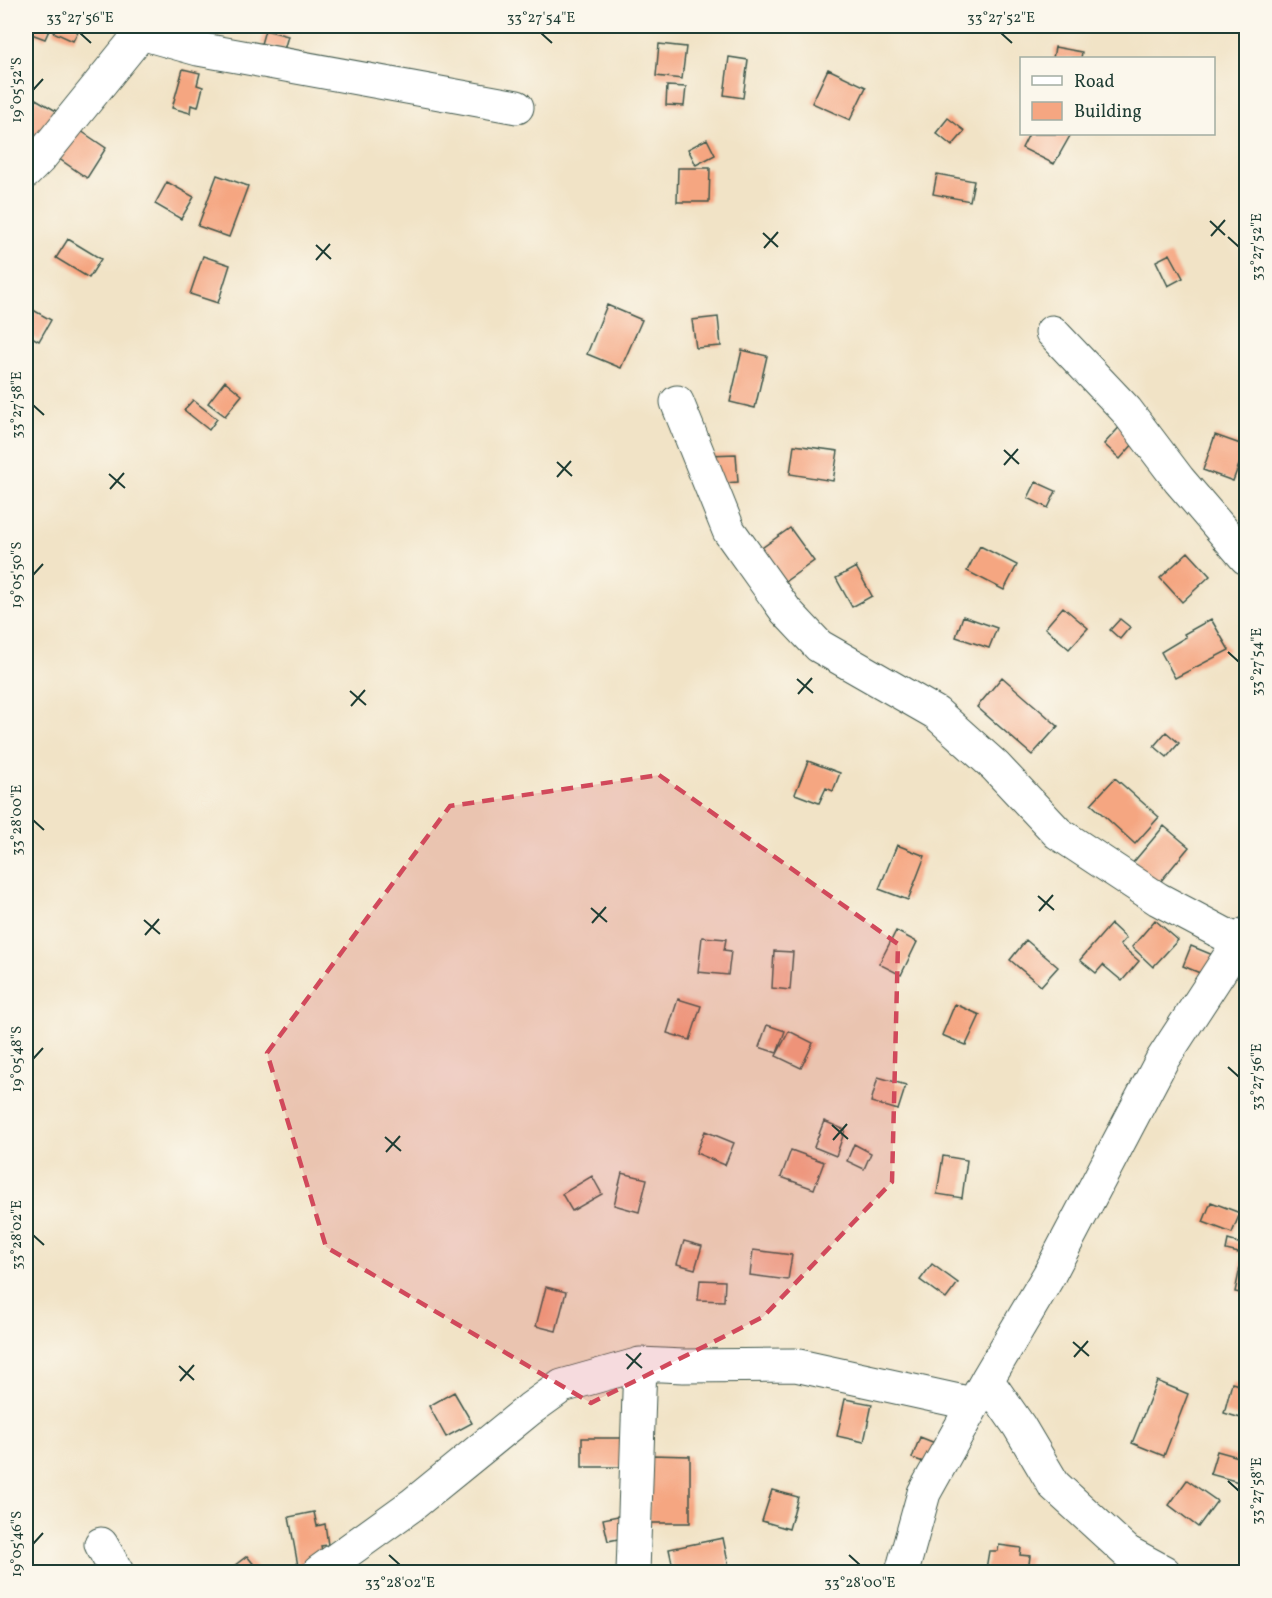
<svg xmlns="http://www.w3.org/2000/svg" width="1272" height="1598" font-family="Vollkorn,serif">
  <style>
    .building { fill: #f5a681 }
    .lines { fill: none; stroke-linecap: round; stroke-linejoin: round }
    .minor-casing { stroke: #3e564a; stroke-width: 35 }
    .minor { stroke: #fff; stroke-width: 33 }
    .marked { fill: #d1495b; fill-opacity: 0.2; stroke: #d1495b; stroke-width: 4.5; stroke-dasharray: 12 8; stroke-linejoin: round }
    .ticks { fill: none; stroke: #1f3d34; stroke-width: 2 }
    .neatline { fill: none; stroke: #1f3d34; stroke-width: 2 }
    .ticks-label { font-size: 15px; text-anchor: middle; fill: #1f3d34 }
  </style>
  <rect width="100%" height="100%" fill="#fbf7ec"/>
  <filter id="ink" filterUnits="userSpaceOnUse"><feTurbulence type="fractalNoise" baseFrequency=".0167" numOctaves="2"/><feDisplacementMap in="SourceGraphic" scale="12" xChannelSelector="R" yChannelSelector="G"/><feConvolveMatrix kernelMatrix="1 2 1 2 8 2 1 2 1" color-interpolation-filters="sRGB"/></filter>
  <filter id="wash" filterUnits="userSpaceOnUse"><feTurbulence type="fractalNoise" baseFrequency=".008" numOctaves="4" result="noise"/><feDisplacementMap in="SourceGraphic" scale="24" xChannelSelector="R" yChannelSelector="G"/><feGaussianBlur stdDeviation="1.35" result="paint"/><feColorMatrix in="noise" values="0 0 0 0 0 0 0 0 0 0 0 0 0 0 0 0 0 1.4 0 .05"/><feComposite in="paint" operator="in"/></filter>
  <g filter="url(#wash)">
    <rect width="100%" height="100%" fill="#f1e3c6"/>
    <g id="blocks">
      <!-- building -->
      <path class="building" d="M26 26H51L45 39 26 32Z
        M56 26H78L80 27 73 41 53 32Z
        M265 30 288 36 284 50 261 44Z
        M659 44 686 47 682 79 656 76Z
        M1055 47 1082 52 1081 58H1053Z
        M729 57 748 60 743 98 724 95Z
        M183 69 200 73 197 85 203 87 198 107 191 105 190 113 172 108Z
        M828 69 866 87 850 120 812 103Z
        M667 86 686 87 684 106 666 105Z
        M34 98 58 112 40 141 26 132V112Z
        M948 118 965 131 952 146 936 133Z
        M75 127 106 148 87 178 55 156Z
        M1029 134H1071L1054 164 1022 148Z
        M707 139 715 155 696 165 688 149Z
        M678 168H710L709 202H677Z
        M937 174 974 181 970 201 933 194Z
        M217 175 248 186 229 237 198 226Z
        M167 182 194 197 181 219 155 204Z
        M68 239 101 259 89 278 56 258Z
        M1170 254 1183 278 1168 286 1156 261Z
        M203 256 230 265 218 303 190 294Z
        M607 305 642 320 621 368 587 354Z
        M26 306 51 320 39 341 26 334Z
        M718 317 721 346 696 348 692 320Z
        M742 350 767 356 755 408 730 402Z
        M225 381 242 395 225 416 208 403Z
        M193 400 217 419 209 430 184 410Z
        M1125 421 1141 435 1120 459 1104 444Z
        M1215 435 1246 446 1233 481 1203 470Z
        M794 445 838 451 833 481 790 474Z
        M736 454 738 482 710 484 709 455Z
        M1036 482 1056 491 1048 508 1028 498Z
        M790 528 814 561 783 583 759 550Z
        M980 546 1017 565 1004 590 967 571Z
        M1188 552 1210 576 1182 602 1160 578Z
        M856 567 872 596 852 607 836 578Z
        M1063 607 1088 628 1069 649 1045 628Z
        M963 616 997 628 989 648 956 637Z
        M1120 619 1130 627 1120 639 1110 630Z
        M1211 619 1229 650 1175 678 1161 652 1186 637 1184 634Z
        M1002 677 1058 726 1032 755 977 707Z
        M1166 732 1179 743 1167 757 1154 746Z
        M808 761 840 773 833 791 826 788 819 803 795 794Z
        M1115 778 1159 817 1135 844 1091 804Z
        M1164 826 1189 847 1156 887 1131 865Z
        M897 845 925 856 908 900 879 889Z
        M1155 920 1178 940 1153 967 1132 947Z
        M1111 924 1126 938 1120 945 1139 961 1122 981 1103 965 1096 973 1080 960Z
        M896 931 917 942 901 975 879 964Z
        M702 937 726 939 724 950 731 951 728 975 698 972Z
        M1026 940 1058 967 1041 986 1010 960Z
        M1191 946 1220 958 1212 978 1183 966Z
        M774 951 793 952 790 990 772 988Z
        M678 999 701 1006 690 1040 667 1033Z
        M955 1004 980 1015 966 1045 942 1035Z
        M767 1025 785 1031 777 1053 759 1047Z
        M789 1031 813 1043 801 1068 776 1056Z
        M878 1077 906 1085 898 1110 871 1102Z
        M824 1121 845 1130 836 1156 814 1147Z
        M705 1131 734 1143 725 1165 696 1153Z
        M854 1144 871 1153 864 1169 847 1161Z
        M791 1150 824 1162 814 1189 781 1177Z
        M943 1156 967 1160 962 1198 937 1194Z
        M622 1173 647 1179 639 1212 614 1205Z
        M592 1176 602 1194 572 1211 562 1194Z
        M1211 1202 1240 1213 1232 1233 1203 1222Z
        M1228 1240 1245 1245 1243 1254 1226 1250Z
        M684 1241 702 1246 695 1269 677 1264Z
        M753 1250 792 1255 788 1280 750 1275Z
        M1242 1258 1246 1259V1294L1235 1292Z
        M932 1264 958 1283 946 1299 920 1280Z
        M700 1280 725 1281 724 1301 698 1300Z
        M546 1287 566 1292 556 1331 536 1326Z
        M1157 1381 1188 1394 1164 1456 1132 1443Z
        M1232 1383 1246 1387V1410L1244 1419 1224 1413Z
        M454 1392 472 1423 446 1437 429 1406Z
        M845 1399 872 1404 864 1442 837 1436Z
        M920 1437 940 1445 932 1465 912 1458Z
        M582 1438H624L625 1467H582Z
        M1217 1451 1246 1459V1484L1210 1474Z
        M650 1455 690 1456V1523H649Z
        M1187 1480 1217 1501 1198 1527 1169 1505Z
        M772 1490 798 1497 789 1529 762 1521Z
        M314 1512 317 1526 325 1524 328 1545 321 1546 324 1562 298 1566 289 1517Z
        M628 1514 633 1536 608 1541 603 1519Z
        M723 1538 730 1572H674L669 1549Z
        M999 1545 1021 1548 1020 1555 1030 1556 1028 1572 986 1569 989 1551H998Z
        M247 1556 260 1572H226Z"/>
    </g>
  </g>
  <g filter="url(#ink)">
    <use href="#blocks" fill-opacity="0" stroke="#3e564a" stroke-width="1.5"/>
    <g class="lines">
      <defs>
        <path id="minor" d="M133 26 141 33 198 49 517 107
          M26 172 39 159 141 33
          M1052 332 1126 410 1179 480 1246 558
          M677 402 729 531 786 611 819 646 936 713 995 766 1058 833 1158 899 1239 942
          M987 1380 1019 1426 1054 1485 1127 1552 1164 1572
          M101 1544 117 1572
          M319 1572 412 1505 530 1409 562 1386 640 1364 683 1366 795 1365 973 1404
          M633 1572 640 1364
          M902 1572 924 1493 987 1380 1049 1275 1162 1060 1239 942 1246 934"/>
      </defs>
      <!-- minor casing -->
      <use href="#minor" class="minor-casing"/>
      <!-- minor -->
      <use href="#minor" class="minor"/>
    </g>
  </g>
  <!-- marked area -->
  <path class="marked" d="M659 775 898 944 892 1182 763 1317 591 1403 326 1247 267 1053 450 806Z"/>
  <!-- ticks -->
  <path class="ticks" d="M80 33 91 43M541 33 552 43M1001 33 1012 43M33 90 43 79M1210 221 1225 235M763 233 778 247M1211 236 1225 220M1228 237 1239 247M316 245 331 259M764 248 778 232M316 260 330 244M33 405 44 415M1004 450 1019 464M557 462 572 476M1004 465 1018 449M109 474 125 488M557 477 571 461M110 489 124 473M33 575 43 564M1228 652 1239 662M797 679 813 693M350 691 366 705M798 694 812 678M351 706 365 690M33 820 44 830M1038 896 1054 910M591 908 607 922M1039 911 1053 895M144 920 160 934M592 923 606 907M145 935 159 919M33 1059 43 1048M1228 1067 1239 1077M832 1125 848 1139M385 1137 401 1151M833 1140 847 1124M386 1152 400 1136M33 1235 44 1245M1073 1342 1089 1356M626 1354 642 1368M1074 1357 1088 1341M179 1366 194 1380M627 1369 641 1353M180 1381 194 1365M1228 1481 1239 1491M33 1544 43 1533M389 1555 400 1565M849 1555 860 1565"/>
  <!-- margin -->
  <rect width="1272" height="1598" fill="none" stroke="#fbf7ec" stroke-width="66"/>
  <!-- legend -->
  <rect x="1020" y="57" width="195" height="78" fill="#fbf7ec" stroke="#a3ada2" stroke-width="1.5"/>
  <rect x="1032" y="76" width="30" height="9" fill="#ffffff" stroke="#a3ada2" stroke-width="1.5"/>
  <text x="1074" y="87" font-size="18" fill="#1f3d34">Road</text>
  <rect x="1032" y="102" width="30" height="18" fill="#f5a681" stroke="#a3ada2" stroke-width="1.5"/>
  <text x="1074" y="117" font-size="18" fill="#1f3d34">Building</text>
  <rect x="33" y="33" width="1206" height="1532" class="neatline"/>
  <g class="ticks-label">
    <text x="80" y="22">33°27'56"E</text>
    <text x="541" y="22">33°27'54"E</text>
    <text x="1001" y="22">33°27'52"E</text>
    <text transform="translate(16 90) rotate(-90)" y="5">19°05'52"S</text>
    <text transform="translate(1256 247) rotate(-90)" y="5">33°27'52"E</text>
    <text transform="translate(16 405) rotate(-90)" y="5">33°27'58"E</text>
    <text transform="translate(16 575) rotate(-90)" y="5">19°05'50"S</text>
    <text transform="translate(1256 662) rotate(-90)" y="5">33°27'54"E</text>
    <text transform="translate(16 820) rotate(-90)" y="5">33°28'00"E</text>
    <text transform="translate(16 1059) rotate(-90)" y="5">19°05'48"S</text>
    <text transform="translate(1256 1077) rotate(-90)" y="5">33°27'56"E</text>
    <text transform="translate(16 1235) rotate(-90)" y="5">33°28'02"E</text>
    <text transform="translate(1256 1491) rotate(-90)" y="5">33°27'58"E</text>
    <text transform="translate(16 1544) rotate(-90)" y="5">19°05'46"S</text>
    <text x="400" y="1587">33°28'02"E</text>
    <text x="860" y="1587">33°28'00"E</text>
  </g>
</svg>
